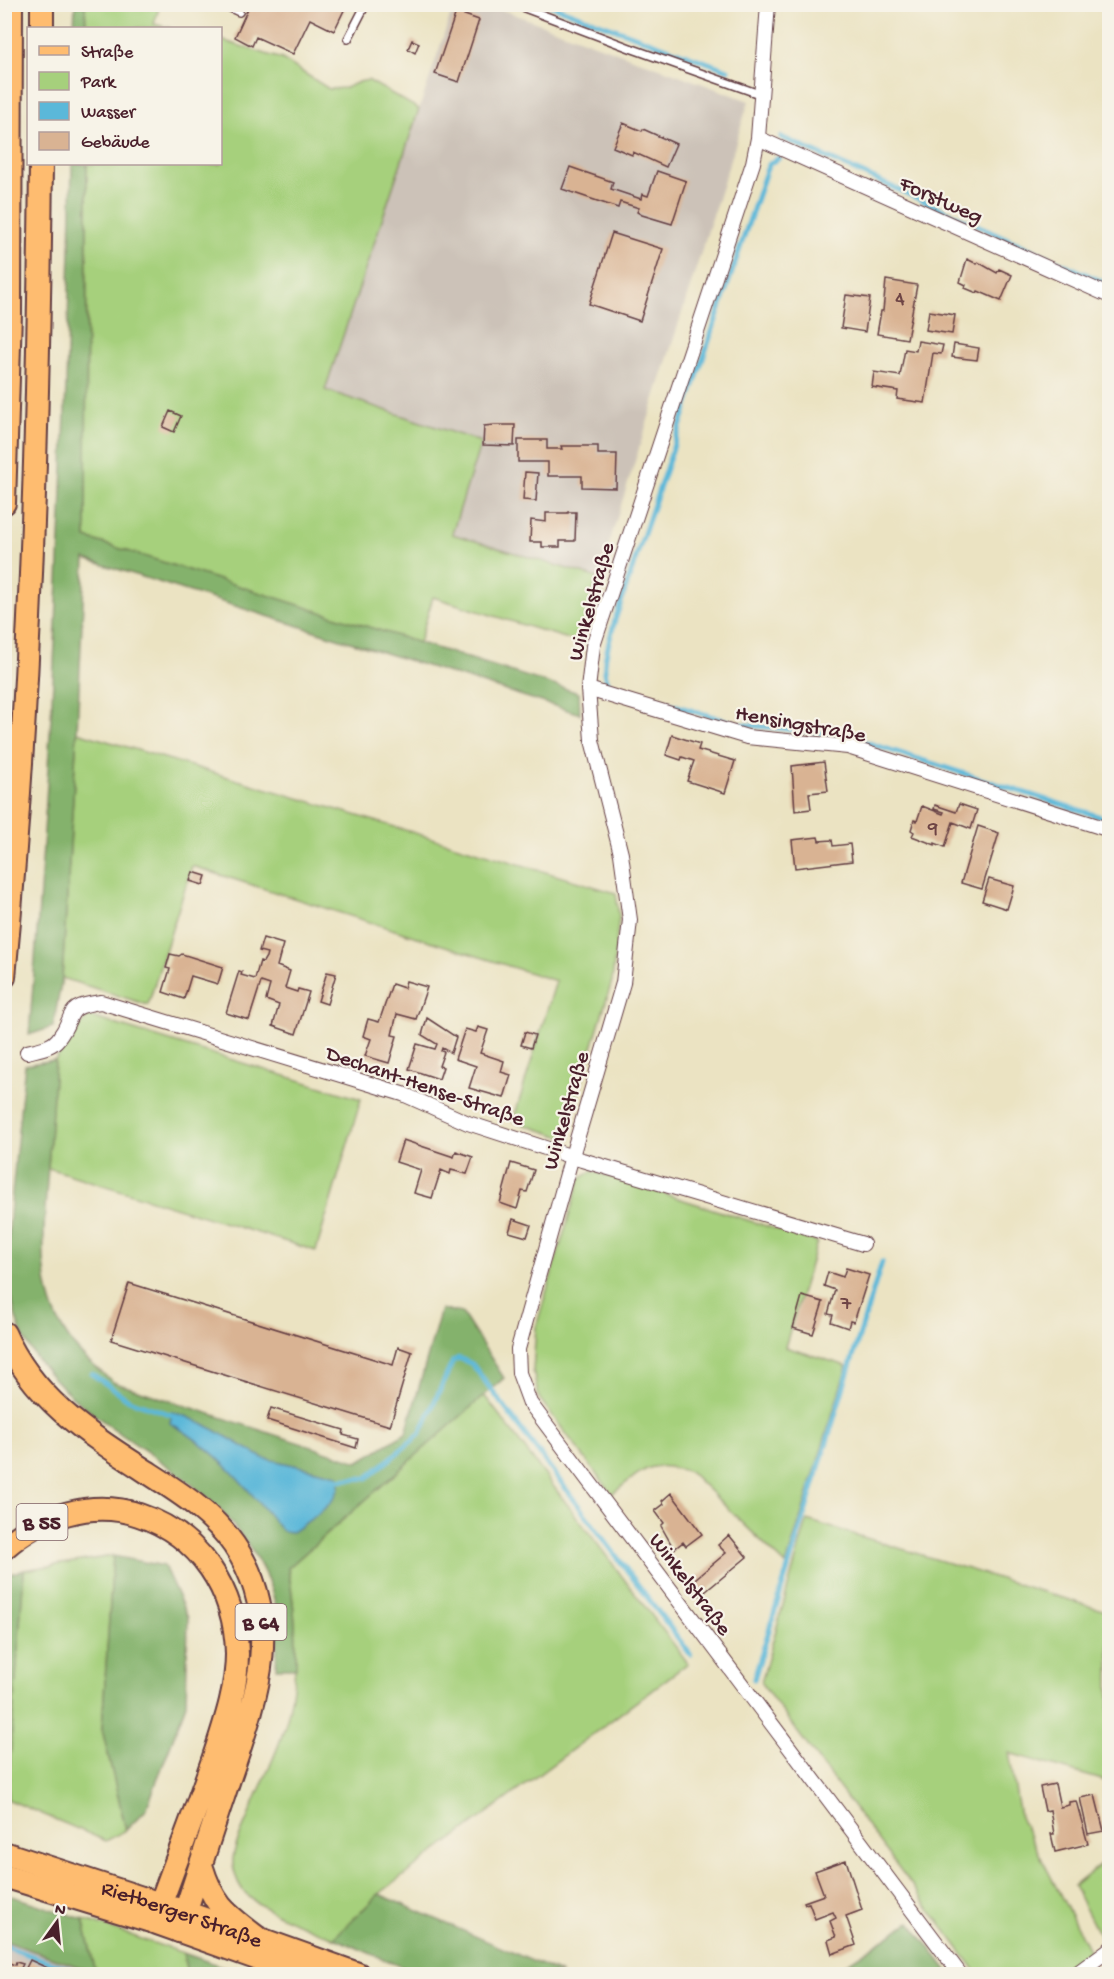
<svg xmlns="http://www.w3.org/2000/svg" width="1114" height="1979" font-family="'Gochi Hand',sans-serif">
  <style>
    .industrial { fill: #ccc2b8 }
    .green { fill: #a6d07c; stroke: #787854; stroke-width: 1.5 }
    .forest { fill: #84b26c; stroke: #67684c; stroke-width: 1.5 }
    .water { fill: #5bb8d9; stroke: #526c82; stroke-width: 1.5 }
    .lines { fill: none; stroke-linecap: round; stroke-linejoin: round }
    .stream { stroke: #5bb8d9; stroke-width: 5 }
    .building { fill: #d9b393 }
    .service-casing { stroke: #623c42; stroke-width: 10 }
    .minor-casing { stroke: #623c42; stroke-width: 16 }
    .primary-casing { stroke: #623c42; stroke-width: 26 }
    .trunk-casing { stroke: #623c42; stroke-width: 26 }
    .service { stroke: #fff; stroke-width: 7 }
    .minor { stroke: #fff; stroke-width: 14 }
    .primary { stroke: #febc70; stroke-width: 22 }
    .trunk { stroke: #febc70; stroke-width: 22 }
    .labels { text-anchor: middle; stroke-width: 4.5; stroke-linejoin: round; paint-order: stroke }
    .number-label { font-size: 20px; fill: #6e4445 }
    .shield { fill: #f7f3e8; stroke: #7e5f64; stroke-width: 1.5 }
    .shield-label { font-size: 21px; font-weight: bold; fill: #4a1f2b }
    .street-label { font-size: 22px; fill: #4a1f2b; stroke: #f7f3e8 }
  </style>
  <rect width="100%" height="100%" fill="#f7f3e8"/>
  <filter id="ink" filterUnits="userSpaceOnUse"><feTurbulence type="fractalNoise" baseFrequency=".0167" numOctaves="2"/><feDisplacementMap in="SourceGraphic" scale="12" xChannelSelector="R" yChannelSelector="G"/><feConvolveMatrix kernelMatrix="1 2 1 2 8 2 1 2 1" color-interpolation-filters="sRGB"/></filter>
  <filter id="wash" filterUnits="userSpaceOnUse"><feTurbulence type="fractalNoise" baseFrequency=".008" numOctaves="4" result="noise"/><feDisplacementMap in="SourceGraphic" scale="24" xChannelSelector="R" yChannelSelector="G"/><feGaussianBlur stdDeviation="1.35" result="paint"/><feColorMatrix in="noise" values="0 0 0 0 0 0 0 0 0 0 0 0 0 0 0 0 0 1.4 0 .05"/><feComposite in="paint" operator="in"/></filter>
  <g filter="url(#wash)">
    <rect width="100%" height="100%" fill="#ebe3c2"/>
    <!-- industrial -->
    <path class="industrial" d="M454 5H489L749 101 598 578 452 534 325 390Z
      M5 1941 85 1969 87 1974H5Z"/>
    <!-- green -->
    <path class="green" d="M85 5H160L154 24 171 28H86Z
      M221 40 282 59 329 89 345 88 359 82 368 80 419 109 325 390 481 442 452 534 598 578 578 642 433 597 419 643 86 538 87 164H220Z
      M77 732 616 893 619 917 612 981 565 1138 513 1121 556 981 192 866 148 1005 62 978Z
      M88 1016 361 1099 316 1251 48 1168 55 1060Z
      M592 1171 817 1242 785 1347 847 1366 786 1565 690 1472C648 1459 645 1469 612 1494L539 1398 533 1371 536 1327 580 1179Z
      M484 1395 688 1663 379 1894 334 1938C311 1928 256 1910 242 1889 237 1882 232 1868 233 1859 234 1845 245 1825 250 1812 265 1775 285 1739 291 1700 299 1655 296 1613 288 1568Z
      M807 1520 1109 1612V1782L1009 1753 1020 1817 1092 1956 1066 1974H978L761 1683Z
      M113 1556 102 1729 126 1830 106 1841 7 1799 24 1570Z
      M1109 1858V1941L1104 1945 1074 1886Z
      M83 1919 183 1953 187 1974H96Z"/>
    <!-- forest -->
    <path class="forest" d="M75 5H85L86 28H74Z
      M72 164H87L86 538 579 693 580 714 85 559 77 732 62 978 53 1027 29 1035C53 745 66 454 72 164Z
      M55 1060C53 1096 51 1131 48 1166 45 1221 34 1284 65 1333 77 1353 95 1367 113 1382L358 1462 406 1433 441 1309 462 1313 504 1378 288 1568C294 1602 297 1634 296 1668H276C277 1648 278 1628 276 1609 273 1588 263 1568 252 1551 242 1537 233 1523 221 1511 178 1466 120 1439 74 1398 50 1377 25 1350 16 1318 3 1270 9 1222 14 1174 17 1138 21 1101 25 1065Z
      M113 1556 164 1566 188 1618 186 1704 146 1810 126 1830 102 1729Z
      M24 1570 7 1799 5 1800V1575Z
      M5 1894 83 1919 96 1973 5 1941Z
      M379 1894 562 1974H418L334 1938Z
      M910 1922 950 1974H831Z
      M183 1953 244 1974H187Z"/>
    <!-- water -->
    <path class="water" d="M172 1412 188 1417 213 1429 263 1458 338 1475C347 1500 309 1520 292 1532L282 1531C250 1491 216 1448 170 1423Z"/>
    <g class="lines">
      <!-- stream -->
      <path class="stream" d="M547 4 728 70
        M781 137 1110 285
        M779 158 770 163 766 171 614 623C610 642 598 669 610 686L737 724 843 735 1110 820
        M92 1374 129 1400 175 1416
        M333 1480 367 1478 420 1434 453 1361 459 1358 472 1364 690 1654
        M754 1679 882 1262
        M4 1946 83 1974"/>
    </g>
    <g id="blocks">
      <!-- building -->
      <path class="building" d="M250 4H347L334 31 310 19 293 54 256 37 252 46 235 37Z
        M456 12 479 20 459 82 435 74Z
        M412 40 419 43 415 53 408 49Z
        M623 123 642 131 643 129 676 144 666 167 633 152 632 155 613 147Z
        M570 167 613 182 611 189 641 199 642 194 648 196 657 171 686 181 672 224 642 215 637 212 639 208 620 202 618 208 562 189Z
        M612 233 663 249 640 321 589 304Z
        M967 259 977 264 978 262 997 273 999 269 1012 275 1001 301 978 291 977 293 965 288 966 285 960 282Z
        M886 280 917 285 907 339 877 334 881 311H883Z
        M846 295 870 298 865 332 841 328Z
        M929 311 955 315 952 334 926 330Z
        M918 341 943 345 941 354 933 353 925 403 897 399 898 391 872 387 874 372 900 376 905 349 916 351Z
        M954 344 979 348 977 360 952 357Z
        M170 411 181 416 174 432 163 427Z
        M495 425H515L514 446 483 445 484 426Z
        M518 440H547V449H562L561 446H598V454H617L616 488 582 487V476H548V462H518Z
        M525 472 538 473 536 501 523 500Z
        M568 512H576L575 541H560V547H542V542H530L531 520 546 522V513H568Z
        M672 735 700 744 698 750 735 761 725 793 687 781 694 761 682 757 681 760 666 755Z
        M824 762 828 791 809 793 811 809 795 811 792 766Z
        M959 804 977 810 971 829 953 822 945 847 935 843V845L912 836 914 832 911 830 914 820 917 821 922 806 943 814 944 812 934 809 935 805 956 812Z
        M978 826 999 833 982 889 961 883Z
        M818 837 819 841 832 840 833 846 850 844 852 861 795 868 792 840Z
        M193 872 206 876 203 885 190 881Z
        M989 879 1014 886 1007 909 982 901Z
        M263 938 283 944 277 966 290 971 285 988 297 992 298 989 309 992 296 1034 273 1026 279 1005 266 1000 270 985 261 982 249 1020 226 1013 239 971 242 972 241 975 255 979 260 961 263 962 266 957 267 953 259 951Z
        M170 954 179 956 182 954 223 967 218 984 191 976 184 999 163 992 170 969 166 968Z
        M327 972 336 974 327 1004 318 1001Z
        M406 981 427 987 416 1019 397 1014 392 1035 397 1036 389 1063 365 1056 371 1039 363 1036 368 1019 379 1022 392 984 404 988Z
        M427 1018 456 1037 451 1053 442 1048 441 1051 444 1052 439 1066 443 1067 439 1079 409 1069 417 1044 435 1049 437 1044 422 1035Z
        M478 1027 488 1030 480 1053 504 1061 501 1072 511 1075 504 1098 469 1088 476 1066 455 1059 465 1029 476 1032Z
        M525 1032 535 1035 531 1048 521 1045Z
        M403 1140 454 1157 456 1151 473 1157 467 1174 451 1170 450 1174 441 1170 432 1198 414 1193 421 1170 396 1162Z
        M511 1163 534 1170 527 1192 522 1191 517 1209 500 1203Z
        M513 1219 531 1225 527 1237 509 1232Z
        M846 1268 869 1275 854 1322 850 1321 848 1328 831 1322 833 1315 828 1314 835 1290 824 1286 828 1272 843 1277Z
        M129 1283 393 1365 398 1347 412 1352 390 1426 111 1340Z
        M802 1296 823 1302 813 1334 793 1328Z
        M271 1408 344 1430 343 1435 358 1439 356 1448 267 1420Z
        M671 1493 702 1534 686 1546 683 1542 674 1549 661 1526 664 1523 655 1511 664 1504 662 1501Z
        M729 1535 747 1557 700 1596 689 1584 726 1553 718 1545Z
        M1055 1784 1060 1807 1069 1805V1802L1076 1801 1088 1844 1055 1852 1051 1834H1054L1050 1810 1045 1811 1040 1787Z
        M1095 1795 1104 1831 1088 1834 1080 1798Z
        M846 1860 862 1910 846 1916 856 1945 832 1954 828 1940 836 1937 830 1921 836 1918 833 1912 815 1919 809 1903 805 1904 804 1902 824 1895 815 1871Z
        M30 1960 54 1971 53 1974H4V1961L15 1965 16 1962 23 1964 21 1968 25 1970Z"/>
    </g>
  </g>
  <g filter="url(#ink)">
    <use href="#blocks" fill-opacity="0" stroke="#623c42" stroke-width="1.5"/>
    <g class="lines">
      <defs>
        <path id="service" d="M222 4 239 12
          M514 4 630 48 762 95
          M348 39 366 4"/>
        <path id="minor" d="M768 4 758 138 753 163 593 646 588 689 592 740 621 854 630 920 623 983 572 1156 518 1349 519 1373 530 1403 960 1974
          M758 138 1110 296
          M588 689 747 737 848 747 1110 830
          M27 1052C38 1049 51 1048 58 1039 77 1015 62 1007 101 1002L403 1094 468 1123 582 1160 863 1244
          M1076 1974 1110 1949"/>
        <g id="primary">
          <path id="s1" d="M4 1853 185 1912 358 1974"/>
          <path d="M4 1876 154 1922 301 1974"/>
        </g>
        <path id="trunk" d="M42 4V28
          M4 503 10 313 11 4
          M4 977C30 706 38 435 41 164
          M4 1333C32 1397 85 1432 141 1468 175 1490 211 1511 234 1545 290 1627 250 1714 223 1797 208 1841 194 1886 179 1931
          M4 1548C40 1516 92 1499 139 1515 200 1535 236 1591 237 1654 237 1687 226 1720 216 1751 197 1809 174 1865 154 1922
          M201 1865C214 1907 225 1913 259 1939"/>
      </defs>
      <!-- service casing -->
      <use href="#service" class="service-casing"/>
      <!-- minor casing -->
      <use href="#minor" class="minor-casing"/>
      <!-- primary casing -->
      <use href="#primary" class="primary-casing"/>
      <!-- trunk casing -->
      <use href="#trunk" class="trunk-casing"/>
      <!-- service -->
      <use href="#service" class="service"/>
      <!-- minor -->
      <use href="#minor" class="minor"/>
      <!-- primary -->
      <use href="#primary" class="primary"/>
      <!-- trunk -->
      <use href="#trunk" class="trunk"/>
    </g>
  </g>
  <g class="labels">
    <!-- number labels -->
    <g class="number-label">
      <text x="900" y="304">4</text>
      <text x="933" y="834">9</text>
      <text x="846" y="1309">7</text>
    </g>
    <!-- shield labels -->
    <g class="shield">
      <rect x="16.5" y="1504" width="51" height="36" rx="4.5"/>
      <rect x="235.5" y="1604" width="51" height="36" rx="4.5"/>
    </g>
    <g class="shield-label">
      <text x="42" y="1529">B 55</text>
      <text x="261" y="1629">B 64</text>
    </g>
    <!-- street labels -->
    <g class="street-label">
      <text transform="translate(942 198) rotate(24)" y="8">Forstweg</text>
      <text transform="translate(589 601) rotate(-74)" y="8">Winkelstraße</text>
      <text transform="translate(801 722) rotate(10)" y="8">Hensingstraße</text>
      <text transform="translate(426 1084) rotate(19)" y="8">Dechant-Hense-Straße</text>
      <text transform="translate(564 1110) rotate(-74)" y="8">Winkelstraße</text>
      <text transform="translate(692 1583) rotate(53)" y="8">Winkelstraße</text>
      <text dy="8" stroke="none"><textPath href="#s1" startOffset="188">Rietberger Straße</textPath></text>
    </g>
  </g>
  <!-- margin -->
  <rect width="1114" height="1979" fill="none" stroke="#f7f3e8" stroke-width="24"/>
  <!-- legend -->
  <rect x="27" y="27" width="195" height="138" fill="#f7f3e8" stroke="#b29e9c" stroke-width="1.5"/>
  <rect x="39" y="46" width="30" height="9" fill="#febc70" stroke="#b29e9c" stroke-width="1.5"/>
  <text x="81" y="57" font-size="18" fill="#4a1f2b">Straße</text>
  <rect x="39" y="72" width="30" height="18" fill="#a6d07c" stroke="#b29e9c" stroke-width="1.5"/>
  <text x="81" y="87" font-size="18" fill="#4a1f2b">Park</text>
  <rect x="39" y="102" width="30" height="18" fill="#5bb8d9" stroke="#b29e9c" stroke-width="1.5"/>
  <text x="81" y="117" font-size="18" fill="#4a1f2b">Wasser</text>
  <rect x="39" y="132" width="30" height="18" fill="#d9b393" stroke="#b29e9c" stroke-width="1.5"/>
  <text x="81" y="147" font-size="18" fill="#4a1f2b">Gebäude</text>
  <!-- north arrow -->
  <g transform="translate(57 1922) rotate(15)" stroke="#f7f3e8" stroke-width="4.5" paint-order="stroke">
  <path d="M0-4.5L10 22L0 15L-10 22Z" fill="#4a1f2b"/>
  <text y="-9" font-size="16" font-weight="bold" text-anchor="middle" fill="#4a1f2b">N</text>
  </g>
</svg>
